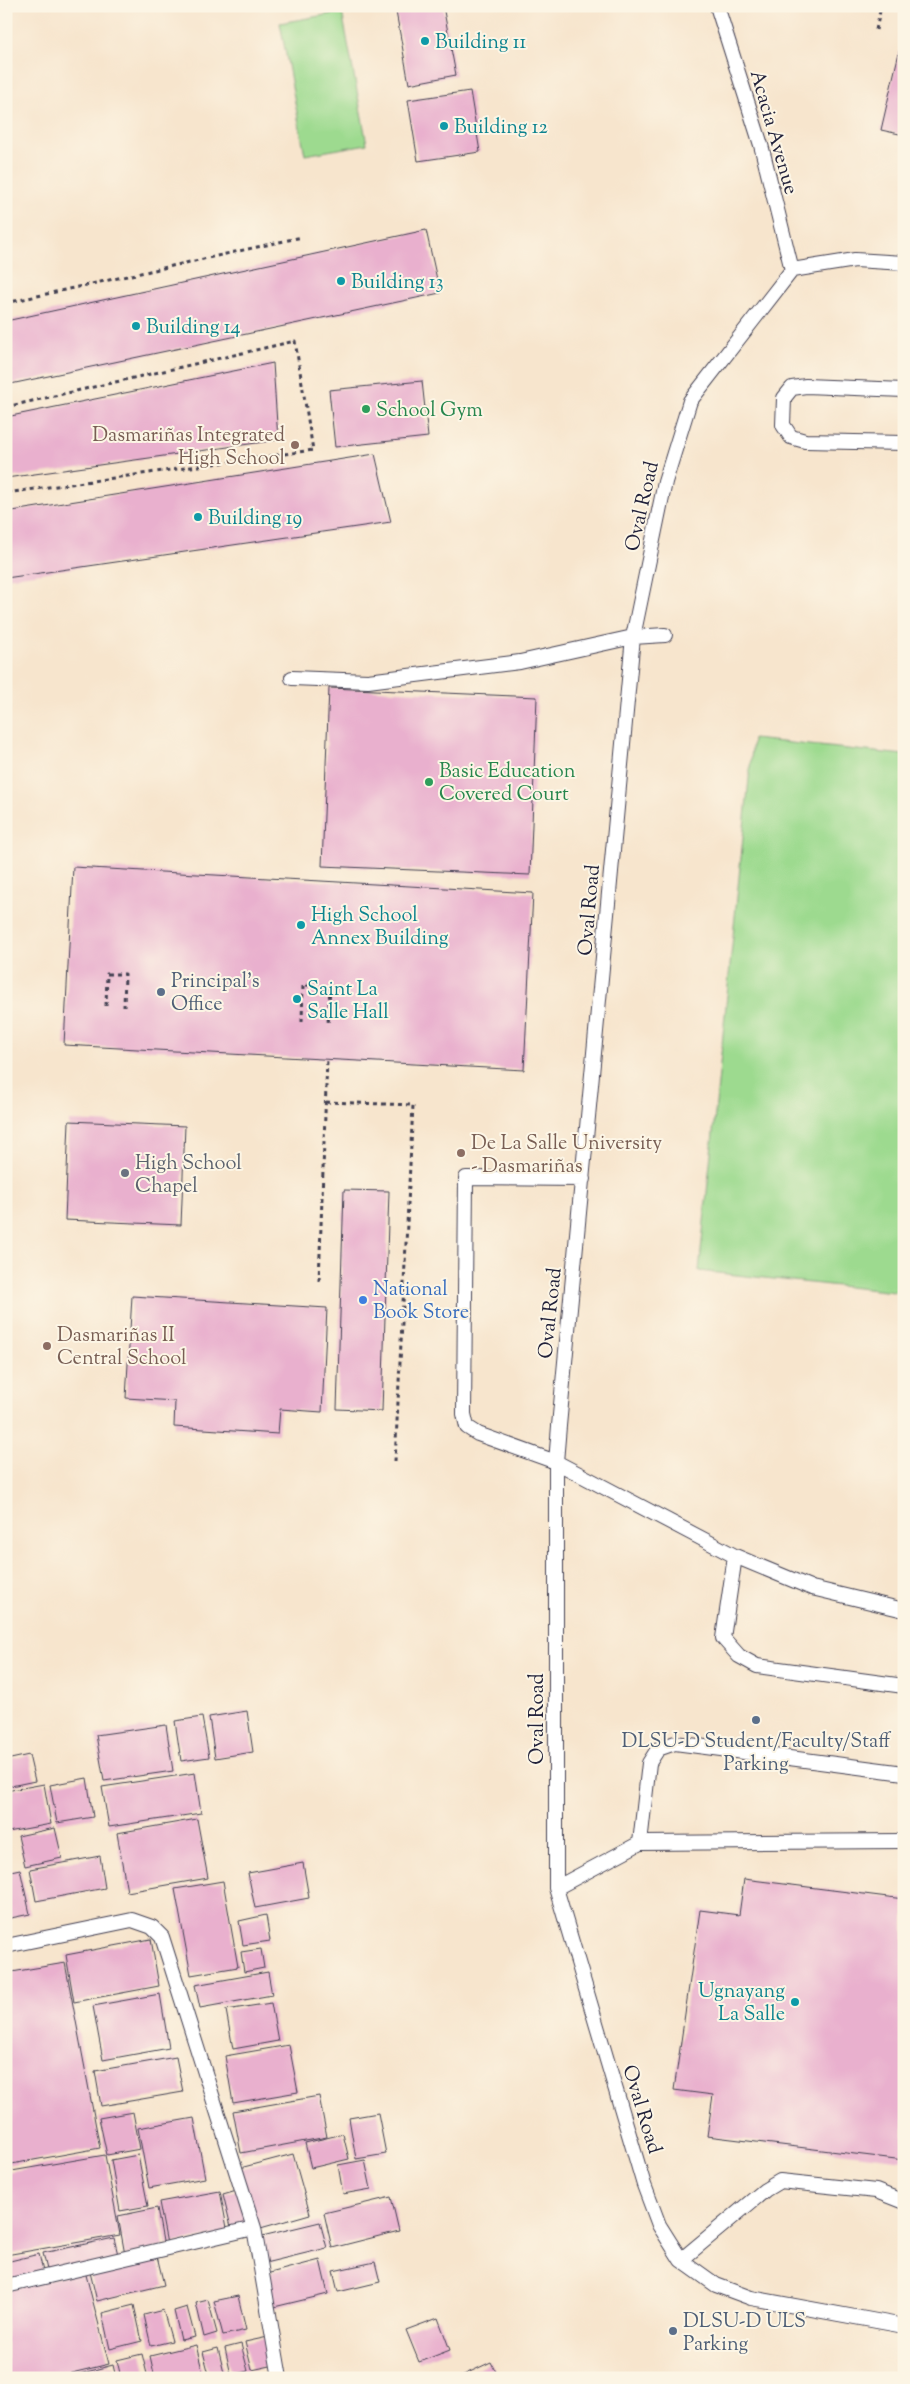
<svg xmlns="http://www.w3.org/2000/svg" width="910" height="2384" font-family="'Sorts Mill Goudy',serif">
  <style>
    .green { fill: #9dda8f; stroke: #607e65 }
    .building { fill: #e9b0ce }
    .lines { fill: none; stroke-linecap: round; stroke-linejoin: round }
    .lane-casing { stroke: #423f51; stroke-width: 16 }
    .path { stroke: #423f51; stroke-width: 3; stroke-dasharray: 4 4; stroke-linecap: butt }
    .lane { stroke: #fff; stroke-width: 14 }
    .culture-dot { fill: #0f9aa8; stroke: #fcf5e5; stroke-width: 2 }
    .leisure-dot { fill: #2e9e5b; stroke: #fcf5e5; stroke-width: 2 }
    .education-dot { fill: #8d6e63; stroke: #fcf5e5; stroke-width: 2 }
    .service-dot { fill: #5c6f8a; stroke: #fcf5e5; stroke-width: 2 }
    .worship-dot { fill: #6b7280; stroke: #fcf5e5; stroke-width: 2 }
    .shop-dot { fill: #3f7fe0; stroke: #fcf5e5; stroke-width: 2 }
    .labels { text-anchor: middle; stroke-width: 4; stroke-linejoin: round; paint-order: stroke }
    .culture-label { font-size: 20px; fill: #0d838f; stroke: #fcf5e5; text-anchor: start }
    .street-label { font-size: 20px; fill: #22223b; stroke: #fcf5e5 }
    .leisure-label { font-size: 20px; fill: #27864d; stroke: #fcf5e5; text-anchor: start }
    .education-label { font-size: 20px; fill: #785e54; stroke: #fcf5e5; text-anchor: start }
    .service-label { font-size: 20px; fill: #4e5e75; stroke: #fcf5e5; text-anchor: start }
    .worship-label { font-size: 20px; fill: #5b616d; stroke: #fcf5e5; text-anchor: start }
    .shop-label { font-size: 20px; fill: #366cbe; stroke: #fcf5e5; text-anchor: start }
  </style>
  <rect width="100%" height="100%" fill="#fcf5e5"/>
  <filter id="ink" filterUnits="userSpaceOnUse"><feTurbulence type="fractalNoise" baseFrequency=".02" numOctaves="2"/><feDisplacementMap in="SourceGraphic" scale="10" xChannelSelector="R" yChannelSelector="G"/><feConvolveMatrix kernelMatrix="1 2 1 2 8 2 1 2 1" color-interpolation-filters="sRGB"/></filter>
  <filter id="wash" filterUnits="userSpaceOnUse"><feTurbulence type="fractalNoise" baseFrequency=".0096" numOctaves="4" result="noise"/><feDisplacementMap in="SourceGraphic" scale="20" xChannelSelector="R" yChannelSelector="G"/><feGaussianBlur stdDeviation="1.12" result="paint"/><feColorMatrix in="noise" values="0 0 0 0 0 0 0 0 0 0 0 0 0 0 0 0 0 1.4 0 .05"/><feComposite in="paint" operator="in"/></filter>
  <g filter="url(#wash)">
    <rect width="100%" height="100%" fill="#f7e5cd"/>
    <!-- green -->
    <path class="green" d="M342 12 367 144 305 155 280 23Z
      M753 739 904 755V1293L699 1271Z"/>
    <g id="blocks">
      <!-- building -->
      <path class="building" d="M395 6H443L456 75 409 84Z
        M903 35H904V135L881 130Z
        M470 91 480 152 418 161 408 100Z
        M426 230 440 293 6 385V321Z
        M273 363 278 440 6 478V417Z
        M422 381 428 437 335 447 329 390Z
        M375 454 391 522 6 578V512Z
        M329 688 537 697 530 875 322 866Z
        M73 867 533 893 524 1070 64 1045Z
        M69 1121 185 1126 181 1225 65 1220Z
        M344 1190 389 1191 382 1411 337 1409Z
        M132 1296 327 1308 322 1412 280 1409 278 1434 174 1427 175 1401 126 1398Z
        M6 1699 12 1718 6 1719Z
        M247 1711 253 1752 215 1758 209 1717Z
        M202 1717 209 1757 181 1761 175 1721Z
        M166 1725 173 1771 104 1781 96 1735Z
        M29 1755 35 1781 6 1787V1760Z
        M195 1773 201 1813 109 1827 102 1787Z
        M87 1778 93 1817 57 1823 50 1785Z
        M44 1784 51 1824 8 1832 6 1791Z
        M197 1819 208 1878 127 1892 117 1833Z
        M55 1828 62 1858 25 1866 18 1836Z
        M100 1856 105 1888 36 1901 30 1869Z
        M303 1863 309 1898 255 1908 248 1873Z
        M20 1869 30 1914 6 1919V1872Z
        M744 1879 904 1899V2160L707 2136 713 2095 674 2090 700 1910 739 1915Z
        M223 1881 238 1967 191 1975 175 1889Z
        M266 1915 270 1941 243 1945 239 1921Z
        M151 1939 159 1986 74 2002 66 1955Z
        M261 1949 264 1968 244 1972 241 1952Z
        M65 1963 100 2148 6 2165V1973Z
        M268 1972 272 1995 200 2008 195 1985Z
        M160 1994 169 2048 103 2060 93 2006Z
        M271 2003 278 2041 233 2049 226 2010Z
        M289 2045 298 2092 233 2103 225 2056Z
        M176 2057 183 2092 101 2106 95 2071Z
        M319 2096 327 2137 241 2153 233 2111Z
        M133 2112 140 2149 107 2155 99 2118Z
        M378 2113 386 2154 356 2159 349 2118Z
        M194 2118 205 2178 149 2188 138 2128Z
        M343 2134 349 2159 311 2168 305 2143Z
        M293 2154 310 2214 257 2229 240 2168Z
        M105 2155 120 2235 6 2255V2172Z
        M138 2155 148 2206 120 2211 111 2160Z
        M365 2160 371 2189 343 2194 338 2165Z
        M240 2189 249 2222 231 2227 223 2194Z
        M220 2191 228 2233 167 2244 159 2202Z
        M391 2197 399 2231 332 2248 324 2213Z
        M157 2208 164 2247 125 2255 118 2216Z
        M320 2222 327 2248 265 2263 258 2237Z
        M114 2238 119 2259 48 2274 43 2253Z
        M156 2252 164 2285 97 2301 89 2268Z
        M39 2254 44 2276 6 2285V2262Z
        M320 2260 328 2294 274 2307 266 2274Z
        M375 2262 380 2282 338 2292 333 2271Z
        M85 2271 109 2364 51 2378H7L6 2290Z
        M238 2296 246 2330 223 2335 214 2301Z
        M208 2300 217 2333 204 2337 196 2303Z
        M134 2305 142 2341 110 2349 102 2313Z
        M187 2307 195 2337 181 2340 174 2311Z
        M163 2310 172 2341 151 2346 144 2315Z
        M438 2318 450 2350 419 2362 406 2330Z
        M268 2337 275 2365 252 2370 245 2342Z
        M241 2344 248 2371 231 2375 225 2348Z
        M196 2345 204 2378H155L150 2356Z
        M218 2348 225 2377 210 2378 203 2352Z
        M142 2354 148 2378H121L117 2360Z
        M491 2362 499 2378H457Z
        M113 2365 116 2378H76L75 2375Z"/>
    </g>
  </g>
  <g filter="url(#ink)">
    <use href="#blocks" fill-opacity="0" stroke="#423f51" stroke-width="1"/>
    <g class="lines">
      <defs>
        <path id="lane" d="M717 6 761 145 792 270
          M904 263 855 260 792 270 690 401 665 482 633 637 559 1426 556 1462V1888L644 2185 659 2225 681 2260 716 2285 751 2298 904 2326
          M904 390 806 386 792 388 784 398 783 425 791 437 805 441 904 443
          M292 678 368 681 520 662 633 637 665 635
          M583 1179 466 1178 464 1414 467 1427 478 1434 556 1462 735 1556 812 1588 904 1610
          M735 1556 723 1638 739 1656 757 1666 904 1686
          M640 1843 649 1763 658 1749 675 1743 904 1773
          M556 1888 640 1843 904 1841
          M6 1946 132 1920 152 1927 162 1937 254 2228 280 2378
          M681 2260 765 2190 780 2181 876 2191 904 2202
          M6 2286 254 2228"/>
      </defs>
      <!-- lane casing -->
      <use href="#lane" class="lane-casing"/>
      <!-- path -->
      <path class="path" d="M876 30 881 6
        M6 303 302 237
        M6 407 295 341 313 450 6 493
        M106 1006 107 974H125L124 1007
        M302 1022 303 985 330 986 328 1024
        M326 1102 413 1105 395 1461
        M319 1281 327 1059"/>
      <!-- lane -->
      <use href="#lane" class="lane"/>
    </g>
  </g>
  <!-- markers -->
  <g class="culture-dot">
    <circle cx="425" cy="41" r="5"/>
    <circle cx="444" cy="126" r="5"/>
    <circle cx="341" cy="281" r="5"/>
    <circle cx="136" cy="326" r="5"/>
    <circle cx="198" cy="517" r="5"/>
    <circle cx="301" cy="925" r="5"/>
    <circle cx="297" cy="999" r="5"/>
    <circle cx="795" cy="2002" r="5"/>
  </g>
  <g class="leisure-dot">
    <circle cx="366" cy="409" r="5"/>
    <circle cx="429" cy="782" r="5"/>
  </g>
  <g class="education-dot">
    <circle cx="295" cy="445" r="5"/>
    <circle cx="461" cy="1153" r="5"/>
    <circle cx="47" cy="1346" r="5"/>
  </g>
  <g class="service-dot">
    <circle cx="161" cy="992" r="5"/>
    <circle cx="756" cy="1720" r="5"/>
    <circle cx="673" cy="2331" r="5"/>
  </g>
  <circle class="worship-dot" cx="125" cy="1173" r="5"/>
  <circle class="shop-dot" cx="363" cy="1300" r="5"/>
  <g class="labels">
    <!-- culture labels -->
    <g class="culture-label">
      <text x="435" y="48">Building 11</text>
      <text x="454" y="133">Building 12</text>
      <text x="351" y="288">Building 13</text>
      <text x="146" y="333">Building 14</text>
      <text x="208" y="524">Building 19</text>
      <text x="311" y="921">High School<tspan x="311" dy="23">Annex Building</tspan></text>
      <text x="307" y="995">Saint La<tspan x="307" dy="23">Salle Hall</tspan></text>
      <text x="785" y="1997" text-anchor="end">Ugnayang<tspan x="785" dy="23">La Salle</tspan></text>
    </g>
    <!-- street labels -->
    <g class="street-label">
      <text transform="translate(775 132) rotate(74)" y="7">Acacia Avenue</text>
      <text transform="translate(641 506) rotate(-77)" y="7">Oval Road</text>
      <text transform="translate(588 910) rotate(-85)" y="7">Oval Road</text>
      <text transform="translate(549 1313) rotate(-84)" y="7">Oval Road</text>
      <text transform="translate(536 1719) rotate(-90)" y="7">Oval Road</text>
      <text transform="translate(643 2109) rotate(73)" y="7">Oval Road</text>
    </g>
    <!-- leisure labels -->
    <g class="leisure-label">
      <text x="376" y="416">School Gym</text>
      <text x="439" y="777">Basic Education<tspan x="439" dy="23">Covered Court</tspan></text>
    </g>
    <!-- education labels -->
    <g class="education-label">
      <text x="285" y="441" text-anchor="end">Dasmariñas Integrated<tspan x="285" dy="23">High School</tspan></text>
      <text x="471" y="1149">De La Salle University<tspan x="471" dy="23">- Dasmariñas</tspan></text>
      <text x="57" y="1341">Dasmariñas II<tspan x="57" dy="23">Central School</tspan></text>
    </g>
    <!-- service labels -->
    <g class="service-label">
      <text x="171" y="987">Principal's<tspan x="171" dy="23">Office</tspan></text>
      <text x="756" y="1747" text-anchor="middle">DLSU-D Student/Faculty/Staff<tspan x="756" dy="23">Parking</tspan></text>
      <text x="683" y="2327">DLSU-D ULS<tspan x="683" dy="23">Parking</tspan></text>
    </g>
    <!-- worship labels -->
    <g class="worship-label">
      <text x="135" y="1169">High School<tspan x="135" dy="23">Chapel</tspan></text>
    </g>
    <!-- shop labels -->
    <g class="shop-label">
      <text x="373" y="1295">National<tspan x="373" dy="23">Book Store</tspan></text>
    </g>
  </g>
  <!-- margin -->
  <rect width="910" height="2384" fill="none" stroke="#fcf5e5" stroke-width="25"/>
</svg>
